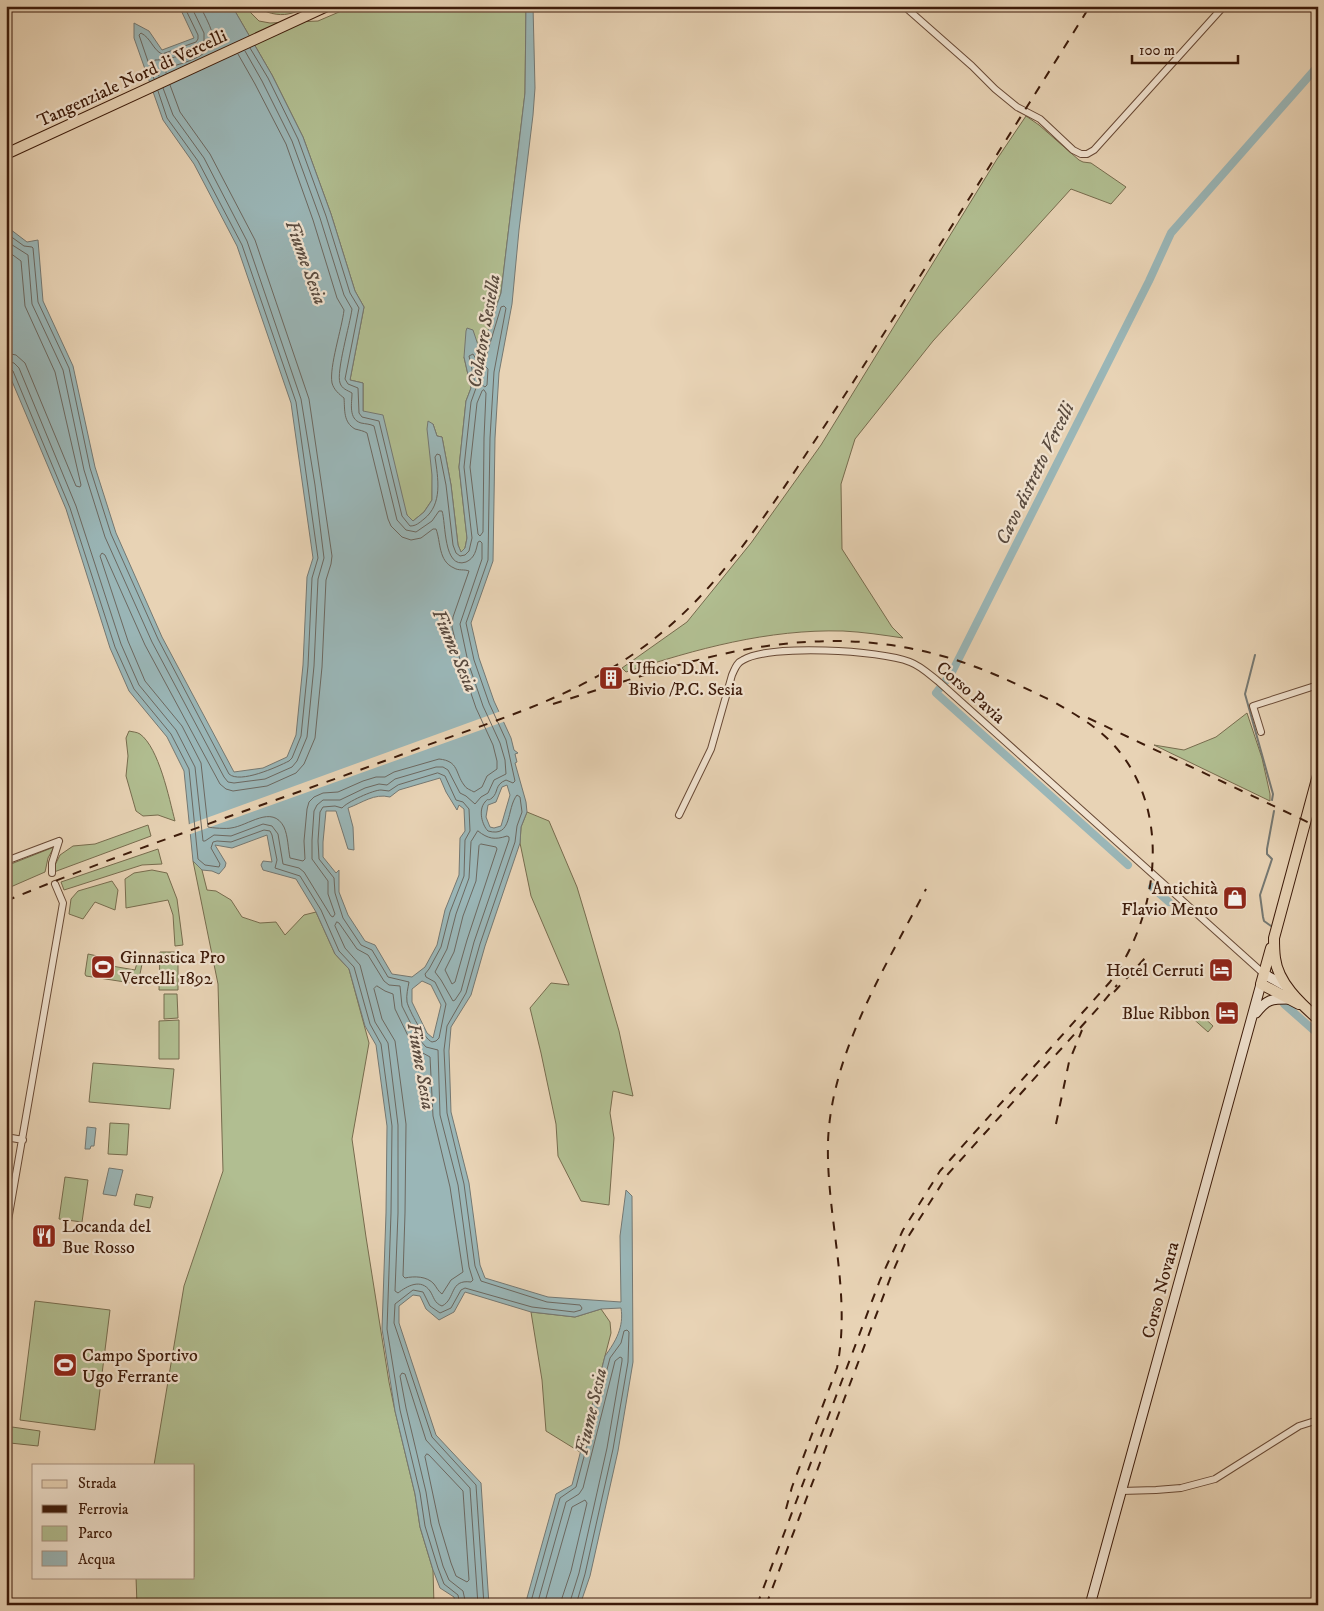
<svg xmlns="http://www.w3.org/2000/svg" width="1324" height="1611" font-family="'IM FELL DW Pica',serif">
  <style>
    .green { fill: #b1be91; stroke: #776c4e }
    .water { fill: #9ab6b7; stroke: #757872; fill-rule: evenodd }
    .pier { fill: #e8d3b5 }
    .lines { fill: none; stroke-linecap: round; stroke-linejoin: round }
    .shore { stroke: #6c6860; stroke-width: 1 }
    .stream { stroke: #757872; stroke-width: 2 }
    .canal { stroke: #9ab6b7; stroke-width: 8 }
    .street-casing { stroke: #684935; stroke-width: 8 }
    .secondary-casing { stroke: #3d1b0a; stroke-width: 11 }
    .primary-casing { stroke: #3d1b0a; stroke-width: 12 }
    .street { stroke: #f0e2cf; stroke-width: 6 }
    .secondary { stroke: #f0e2cf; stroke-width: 9 }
    .primary { stroke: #e8d3b5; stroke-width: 10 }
    .rail { stroke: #3d1b0a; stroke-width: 2; stroke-dasharray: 9 9; stroke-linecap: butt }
    .labels { text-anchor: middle; stroke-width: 4.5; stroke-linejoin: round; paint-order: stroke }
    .street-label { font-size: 18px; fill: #3d1b0a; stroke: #f0e2cf }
    .poi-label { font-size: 18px; fill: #3d1b0a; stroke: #f0e2cf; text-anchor: start }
    .water-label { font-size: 19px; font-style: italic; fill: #594a3e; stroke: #f0e2cf }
  </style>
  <rect width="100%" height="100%" fill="#e8d3b5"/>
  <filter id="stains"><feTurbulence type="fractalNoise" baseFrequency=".004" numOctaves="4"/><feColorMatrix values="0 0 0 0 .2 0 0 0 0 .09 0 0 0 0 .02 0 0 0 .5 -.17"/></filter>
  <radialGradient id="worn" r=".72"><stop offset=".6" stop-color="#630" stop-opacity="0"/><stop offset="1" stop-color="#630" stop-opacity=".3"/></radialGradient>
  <!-- green -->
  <path class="green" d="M232 6H246L248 10 259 21 270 23 318 21 353 6H526L525 93 501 293 482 349 483 357 479 355 478 345 464 357 471 388 466 401 459 467 467 538 465 548 461 552 458 545 451 485 442 437 437 436 433 424 432 500 424 512 413 521 407 515 363 412V383L350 380 364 307 355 291 331 214 303 137 272 75Z
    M257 6H308C302 9 295 13 288 14 279 16 264 13 257 6Z
    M1026 116 1039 125 1079 160 1083 162 1091 163 1126 187 1111 204 1071 189 933 341 855 439 841 484 842 549 892 627 903 638C883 635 863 632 843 631 768 629 696 649 626 672L622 668 687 622 751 543 821 445 997 159Z
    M1247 713 1262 758 1270 794V801L1154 745 1184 750 1216 737Z
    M129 731C133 732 137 732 140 734 159 748 169 798 175 821L158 815 143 816 136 811 126 776 128 756 126 738Z
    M527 812 549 821 577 887 586 917 619 1031 633 1096 613 1091 610 1113 614 1138 609 1205 581 1201 558 1156 556 1124 541 1053 530 1008 551 983 569 985 531 896 520 843 521 827Z
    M148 825 151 836 54 872 55 865 60 855 73 846 95 844Z
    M54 847 48 858 45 872 6 889V866Z
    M158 849 162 864 142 865 64 890 61 882Z
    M193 861 202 870 207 890 216 891 231 900 242 917 260 923 276 922 285 935 304 915 316 912 335 954 349 969 369 1043 352 1139 366 1237 389 1382 395 1411 415 1494 420 1527 433 1570 434 1605H137L136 1577H194V1465H154L184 1286 223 1171 218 984Z
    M152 870 167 873 177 899 183 945 175 946 173 915 168 900 126 908 125 879 134 873Z
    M112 881 118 890 115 910 95 902 83 919 69 914 71 899 78 891Z
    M160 952H178V990H159Z
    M88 954 107 958 106 965 135 970 137 963 142 964 138 984 86 976 85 974Z
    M164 994H177L178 1018 164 1019Z
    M1195 1009 1213 1026 1208 1032 1189 1015Z
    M179 1020V1059H159V1021Z
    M93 1063 174 1069 170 1109 89 1102Z
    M110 1123 129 1124 127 1155 108 1154Z
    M65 1177 88 1180 82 1222 59 1219Z
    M136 1194 153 1197 150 1208 134 1205Z
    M35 1301 110 1310 95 1430 20 1420Z
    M601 1309 610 1322 611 1333 580 1452 546 1431 542 1380 531 1312 575 1317Z
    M12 1427 40 1431 38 1446 10 1443Z"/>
  <!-- water -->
  <path class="water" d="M179 6H232L272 75 303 137 331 214 355 291 364 307 350 380 363 383V411L383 415 407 515 413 521 424 512 432 500V475L427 429 428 421 433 424 437 436 442 437 451 485 458 545 461 552 465 548 467 538 459 467 466 401 471 388 464 357 466 331 467 328 473 330 478 345 479 355 483 357 482 349 501 293 525 93 526 6H533L535 88 533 115 519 230 512 304 499 373 495 438 493 561 471 623 479 658 494 701 511 738 514 750 518 753 515 754 517 762 515 763 526 802 527 812 521 827 520 843 485 946 471 995 451 1027 449 1051 451 1112 469 1183 480 1265 485 1278 548 1297 621 1302 620 1236 626 1190 632 1196 633 1362 618 1451 590 1576 580 1605H525L556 1494 572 1485 605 1356C616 1341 624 1327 621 1308L601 1309 575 1317 531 1312 465 1292 454 1312 439 1320 426 1309 420 1296 413 1295 399 1306V1323L436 1435 481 1483 489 1605H455L454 1597 440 1588 433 1570 420 1527 415 1494 395 1411 382 1329 386 1213 387 1126 376 1045 365 1026 349 969 335 954 316 912 296 879 263 870 261 865 263 861 272 862 267 835 232 848 215 845 226 863 225 867 219 874 212 871 202 870 193 861 184 771 167 737 129 691 110 648 66 509 6 367V226L27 242 38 240 43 301 73 366 95 467 116 533 162 637 234 772 263 768 287 757 296 735 303 665 307 577 313 558 291 403 237 246 194 164 163 120 134 38V23L149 31 162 50 194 38ZM440 778 446 792 457 810 459 805 464 809 465 831 460 838 459 875 445 910 437 945 425 967 412 977 392 974 375 945 365 941 348 915 339 892V870L336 873 323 857V842L326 811H336L348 849 354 850 353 827 348 808C362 803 374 793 390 797L399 790ZM507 785 510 795 501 826 494 828 490 827 486 817 488 805 496 802 502 787ZM422 981 431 985 441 1005 433 1038 427 1033 412 1002V989Z
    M87 1127 96 1128 94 1146H91L90 1149H85Z
    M109 1168 123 1170 116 1196 103 1194Z"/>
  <!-- pier -->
  <path class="pier" d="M501 711 506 721 188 835 187 825Z"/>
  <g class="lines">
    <!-- shore -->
    <path class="shore" d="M250 48 268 78 298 139 326 216 350 293 359 308 345 379 348 384 358 388 359 413 362 417 379 421 402 516 410 526C416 526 419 523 424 519 443 504 438 478 435 457L437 454 440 455 446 485 453 545 456 553 460 556 465 555 469 551 472 538 464 467 471 402 476 388 469 356 473 354 476 359 481 361 486 359 488 350 501 307 504 306 506 308 494 372 490 438 488 560 466 623 474 660 489 703 506 740 515 781 513 783 506 780C494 785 499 792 492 798 487 802 489 797 485 802 478 810 482 825 488 831 513 838 506 809 517 795L520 797 522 812 517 826 515 842 480 944 466 993 447 1026 444 1050 447 1113 464 1184 475 1266 481 1281 547 1302 580 1305 582 1308 581 1310 574 1312 532 1307 465 1288 461 1290 451 1308 440 1313 430 1306 423 1292 413 1290 395 1304 394 1323 432 1437 476 1485 484 1605
      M166 73V68C183 63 218 56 212 32 209 23 204 14 200 6
      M159 76 154 63 155 60C168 60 197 53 204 42V33L191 6
      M154 79 139 35 141 33C151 38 153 50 162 54L196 42 198 39V35L184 6
      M170 85 180 112 210 154 255 240 309 399 332 556 331 564 326 580 322 667 315 738 304 764 296 773 267 786 233 791 226 789 220 784 145 645 105 555 102 553 100 556 128 641 145 681 182 726 201 763 208 827C212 828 227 829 231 828 248 826 272 804 284 827 288 836 288 848 290 858L303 861 305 859 304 841 307 809 309 802 314 797 323 793 338 792 363 781 376 777H385L394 772 439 759C459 761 455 773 464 785 466 789 471 790 474 792L482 787 487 776 497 769V761L493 745 476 708 461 664 452 627 453 617 469 571C464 569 459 571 454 568 438 561 441 542 436 529H433L421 538 411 540 402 537 391 526 388 519 367 433C364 431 359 430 355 429 343 422 345 410 344 398 339 394 334 390 332 383 329 367 342 328 344 310L337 298 313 220 286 144 255 84 238 54
      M6 233 24 246 32 247 33 248 38 302 69 368 90 468 111 534 158 639 229 774C240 784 277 767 289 761L292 758 301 736 308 666 312 578 318 558 296 402 242 245 198 161 167 118 158 91
      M6 241 28 255 32 304 63 370 84 470 105 537 152 642 224 777 228 782 234 783 265 779 292 767 297 761 307 737 314 666 318 579 324 558 315 485 301 399 247 241 204 158 173 115 163 88
      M6 250 21 261 25 306 55 372 81 485 80 487 76 486 25 363 16 355 6 353
      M6 361 14 363 19 368 76 506 121 644 139 685 176 730 195 767 203 841H205L214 835 231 836 263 824 272 826 278 834 283 864 299 868 304 872 331 916 333 917 335 914 328 894V881L312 859V840L314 811 317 805 323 800H340L365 788 379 784 387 785 395 779 436 767H443L448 770 460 793 466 796 475 804 481 797 488 793 494 780 506 774 505 760 500 743 483 706 468 662 460 624 482 559V543L480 541 478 542C476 550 475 558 466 562 443 570 446 522 442 511H439L432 521 416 532 406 530 397 520 374 426C370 424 366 424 361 423 348 419 352 403 352 393 347 390 342 389 340 383 336 372 350 324 352 309L344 295 320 218 292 141 262 81 245 51
      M6 367 10 368 13 371 70 508 115 647 134 689 171 734 189 769 198 859 205 865 219 867 220 864 211 848 213 842 217 841 231 842 264 830 270 831 272 835 277 860 275 868 300 876 321 910 339 951 354 967 370 1024 381 1044 392 1126 391 1213 387 1329 400 1410 420 1493 425 1526 438 1568 444 1584 458 1595 460 1605
      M480 367H486L488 369 487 385 485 387 482 385 478 370Z
      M484 390 486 393 484 438 483 532 480 536 478 534 470 467 477 403 482 391Z
      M438 773 445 776 456 800 463 802 469 809 470 831 465 840 464 876 450 912 441 947 429 969 425 974 426 977 435 982 446 1004 439 1038 436 1041 432 1042C424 1039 409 1010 407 1002 406 995 408 988 409 982L388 977 372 950 361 945 343 918 335 893 334 878 319 859 318 841 320 812 323 807 335 806 342 808C347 802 373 790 381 790 384 790 386 791 389 791L398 785Z
      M478 831C488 839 495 840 507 836L509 837V840L474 942 461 991 455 1000 453 1001 441 980 435 972 447 949 456 914 469 878 471 842Z
      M481 844 496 847 497 849 467 940 455 982 452 984 445 970 454 952 463 916 476 881 479 846Z
      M337 922 339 923 357 949 368 955 384 981 389 985 400 986 402 1006 418 1038 426 1047 438 1050 440 1115 458 1185 469 1267 473 1280 471 1282C449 1279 456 1299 442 1306 434 1303 434 1297 430 1291 421 1278 407 1286 398 1293L395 1291 398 1213V1125L388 1043 375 1022 360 965 345 948 335 926Z
      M377 986 385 991 393 994 395 1009 411 1042 421 1052 430 1057 433 1116 450 1187 463 1272 451 1280 442 1294C438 1291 437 1288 434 1284 427 1276 414 1276 405 1278L403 1276 405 1213 406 1124 395 1041 382 1019 374 989Z
      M427 1454 429 1455 463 1491 469 1580 467 1582 456 1576 451 1563 439 1523 425 1457Z
      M466 1605 463 1591 449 1580 443 1566 431 1524 426 1492 406 1408 400 1376 402 1373 405 1374 426 1440 470 1488 478 1605
      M530 1605 560 1498 576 1487 610 1358 621 1343 624 1331 627 1330 629 1332 628 1362 613 1449 585 1574 576 1605
      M537 1605 566 1502 579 1494 583 1488 615 1361 620 1357 622 1358V1361L607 1448 579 1573 569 1605
      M544 1605 572 1507 585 1500 587 1503 571 1571 562 1598V1605"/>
    <!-- stream -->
    <path class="stream" d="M1255 655 1245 694 1273 794 1272 800
      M1271 926 1264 921 1263 917 1260 895 1272 859 1267 854V849L1274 811"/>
    <!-- canal -->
    <path class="canal" d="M1128 865 936 693 951 674 1149 281 1171 233 1318 66
      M1152 887 1169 902
      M1284 1004 1318 1034"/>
    <defs>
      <path id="street" d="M904 6 972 66 995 89 1017 107 1040 119 1073 150 1081 154H1087L1094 150 1224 6
        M1261 732 1253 706 1318 685
        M679 815 711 749 732 675C735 669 736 663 743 660 770 644 880 650 910 662 921 666 930 675 939 682L1264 974
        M6 861 59 841
        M52 873V863L59 841
        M6 1137 23 1140
        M6 1170 8 1160
        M6 1232 63 903 55 884
        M1121 1491 1156 1490 1181 1488 1215 1479 1299 1426 1318 1420"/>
      <path id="secondary" d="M1264 974 1287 987
        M1256 1013C1267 999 1271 999 1289 999
        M1090 1605 1261 984"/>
      <path id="primary" d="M6 154 327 6
        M1318 775 1274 938C1274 944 1274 951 1275 958 1278 983 1300 1003 1318 1019
        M1271 948 1261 984 1299 1004"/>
    </defs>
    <!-- street casing -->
    <use href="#street" class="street-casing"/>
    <!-- secondary casing -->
    <use href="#secondary" class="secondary-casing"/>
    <!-- primary casing -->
    <use href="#primary" class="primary-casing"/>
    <!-- street -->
    <use href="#street" class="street"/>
    <!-- secondary -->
    <use href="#secondary" class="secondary"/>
    <!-- primary -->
    <use href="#primary" class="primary"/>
    <!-- rail -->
    <path class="rail" d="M553 704C686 662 804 616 946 657 984 668 1019 685 1054 702
      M1088 718 1318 827
      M6 901C142 844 284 799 422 747 494 721 568 699 632 655 703 607 750 539 797 468 825 425 854 382 881 338 951 227 1021 117 1090 6
      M1114 992 1146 957
      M1056 1124 1069 1062 1082 1030
      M786 1509 792 1487 837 1368C852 1292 826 1217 828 1142 831 1053 886 966 926 889
      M757 1605 880 1280 903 1230 940 1171 1110 982C1160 914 1174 805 1109 740 1092 723 1069 711 1049 699
      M766 1605 891 1276 908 1237 948 1174 1099 1007 1117 985"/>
  </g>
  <!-- icons -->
  <defs>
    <symbol id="building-square" viewBox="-11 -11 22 22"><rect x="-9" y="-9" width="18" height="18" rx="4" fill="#8f2418" stroke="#f0e2cf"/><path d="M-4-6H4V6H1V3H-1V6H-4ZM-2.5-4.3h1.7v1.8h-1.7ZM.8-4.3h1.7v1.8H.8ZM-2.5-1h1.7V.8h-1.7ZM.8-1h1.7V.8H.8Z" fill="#fff"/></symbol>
    <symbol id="shop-square" viewBox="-11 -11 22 22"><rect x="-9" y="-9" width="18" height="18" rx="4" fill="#8f2418" stroke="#f0e2cf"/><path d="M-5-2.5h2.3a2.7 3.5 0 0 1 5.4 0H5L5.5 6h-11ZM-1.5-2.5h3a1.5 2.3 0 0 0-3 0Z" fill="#fff"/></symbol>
    <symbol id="stadium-square" viewBox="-11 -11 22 22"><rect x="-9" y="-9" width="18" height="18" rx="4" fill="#8f2418" stroke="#f0e2cf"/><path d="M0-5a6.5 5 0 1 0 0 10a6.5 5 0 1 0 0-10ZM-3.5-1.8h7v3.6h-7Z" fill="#fff"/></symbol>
    <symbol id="hotel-square" viewBox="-11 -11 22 22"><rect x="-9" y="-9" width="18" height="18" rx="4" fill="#8f2418" stroke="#f0e2cf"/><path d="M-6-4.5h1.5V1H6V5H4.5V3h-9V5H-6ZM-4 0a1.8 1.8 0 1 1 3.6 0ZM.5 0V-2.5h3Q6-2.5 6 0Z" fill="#fff"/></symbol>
    <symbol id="restaurant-square" viewBox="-11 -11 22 22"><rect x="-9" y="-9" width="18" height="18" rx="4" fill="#8f2418" stroke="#f0e2cf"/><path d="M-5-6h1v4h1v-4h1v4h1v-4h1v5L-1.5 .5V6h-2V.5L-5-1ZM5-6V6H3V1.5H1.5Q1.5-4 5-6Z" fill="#fff"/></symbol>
  </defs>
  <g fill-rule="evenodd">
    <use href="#building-square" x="597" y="664" width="28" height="28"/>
    <use href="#shop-square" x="1221" y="884" width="28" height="28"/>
    <use href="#stadium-square" x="89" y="953" width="28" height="28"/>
    <use href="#hotel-square" x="1207" y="956" width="28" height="28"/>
    <use href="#hotel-square" x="1213" y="999" width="28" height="28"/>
    <use href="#restaurant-square" x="30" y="1222" width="28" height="28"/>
    <use href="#stadium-square" x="51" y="1351" width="28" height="28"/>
  </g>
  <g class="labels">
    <!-- street labels -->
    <g class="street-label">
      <text transform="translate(132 78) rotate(-25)" y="6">Tangenziale Nord di Vercelli</text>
      <text transform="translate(971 692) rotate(41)" y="6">Corso Pavia</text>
      <text transform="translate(1160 1290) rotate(-75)" y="6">Corso Novara</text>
    </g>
    <!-- poi labels -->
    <g class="poi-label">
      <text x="628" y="674">Ufficio D.M.<tspan x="628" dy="21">Bivio /P.C. Sesia</tspan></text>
      <text x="1218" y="894" text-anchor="end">Antichità<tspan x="1218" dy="21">Flavio Mento</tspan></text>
      <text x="120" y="963">Ginnastica Pro<tspan x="120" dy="21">Vercelli 1892</tspan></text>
      <text x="1204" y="976" text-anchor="end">Hotel Cerruti</text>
      <text x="1210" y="1019" text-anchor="end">Blue Ribbon</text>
      <text x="62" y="1232">Locanda del<tspan x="62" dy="21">Bue Rosso</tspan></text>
      <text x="82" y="1361">Campo Sportivo<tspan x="82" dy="21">Ugo Ferrante</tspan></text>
    </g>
    <!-- water labels -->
    <g class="water-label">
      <text transform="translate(307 262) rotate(70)" y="7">Fiume Sesia</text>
      <text transform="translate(483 331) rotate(-80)" y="7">Colatore Sesiella</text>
      <text transform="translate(1034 473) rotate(-64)" y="7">Cavo distretto Vercelli</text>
      <text transform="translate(456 650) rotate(67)" y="7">Fiume Sesia</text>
      <text transform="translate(422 1066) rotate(80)" y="7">Fiume Sesia</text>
      <text transform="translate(590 1411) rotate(-77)" y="7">Fiume Sesia</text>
    </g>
  </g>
  <!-- margin -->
  <rect width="1324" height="1611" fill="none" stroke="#e8d3b5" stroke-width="25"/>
  <rect x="8" y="8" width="1309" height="1596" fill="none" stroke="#3d1b0a" stroke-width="2.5"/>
  <rect x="12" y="12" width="1299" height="1586" fill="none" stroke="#3d1b0a"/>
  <!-- legend -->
  <rect x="32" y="1464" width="162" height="115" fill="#f0e2cf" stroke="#a89280"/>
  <rect x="42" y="1480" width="25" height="8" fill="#e8d3b5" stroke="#a89280"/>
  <text x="78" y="1488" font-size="15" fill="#3d1b0a">Strada</text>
  <rect x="42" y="1505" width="25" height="8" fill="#3d1b0a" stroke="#a89280"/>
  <text x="78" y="1514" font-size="15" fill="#3d1b0a">Ferrovia</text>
  <rect x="42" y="1526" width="25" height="15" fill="#b1be91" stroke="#a89280"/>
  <text x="78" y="1538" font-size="15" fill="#3d1b0a">Parco</text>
  <rect x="42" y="1551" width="25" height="15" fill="#9ab6b7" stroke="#a89280"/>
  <text x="78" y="1564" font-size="15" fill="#3d1b0a">Acqua</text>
  <!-- scale -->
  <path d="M1132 55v8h106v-8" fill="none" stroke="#3d1b0a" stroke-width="2.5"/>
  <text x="1139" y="55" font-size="15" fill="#3d1b0a" stroke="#f0e2cf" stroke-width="4" paint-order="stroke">100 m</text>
  <rect width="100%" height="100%" filter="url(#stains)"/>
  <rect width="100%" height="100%" fill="url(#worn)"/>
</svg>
